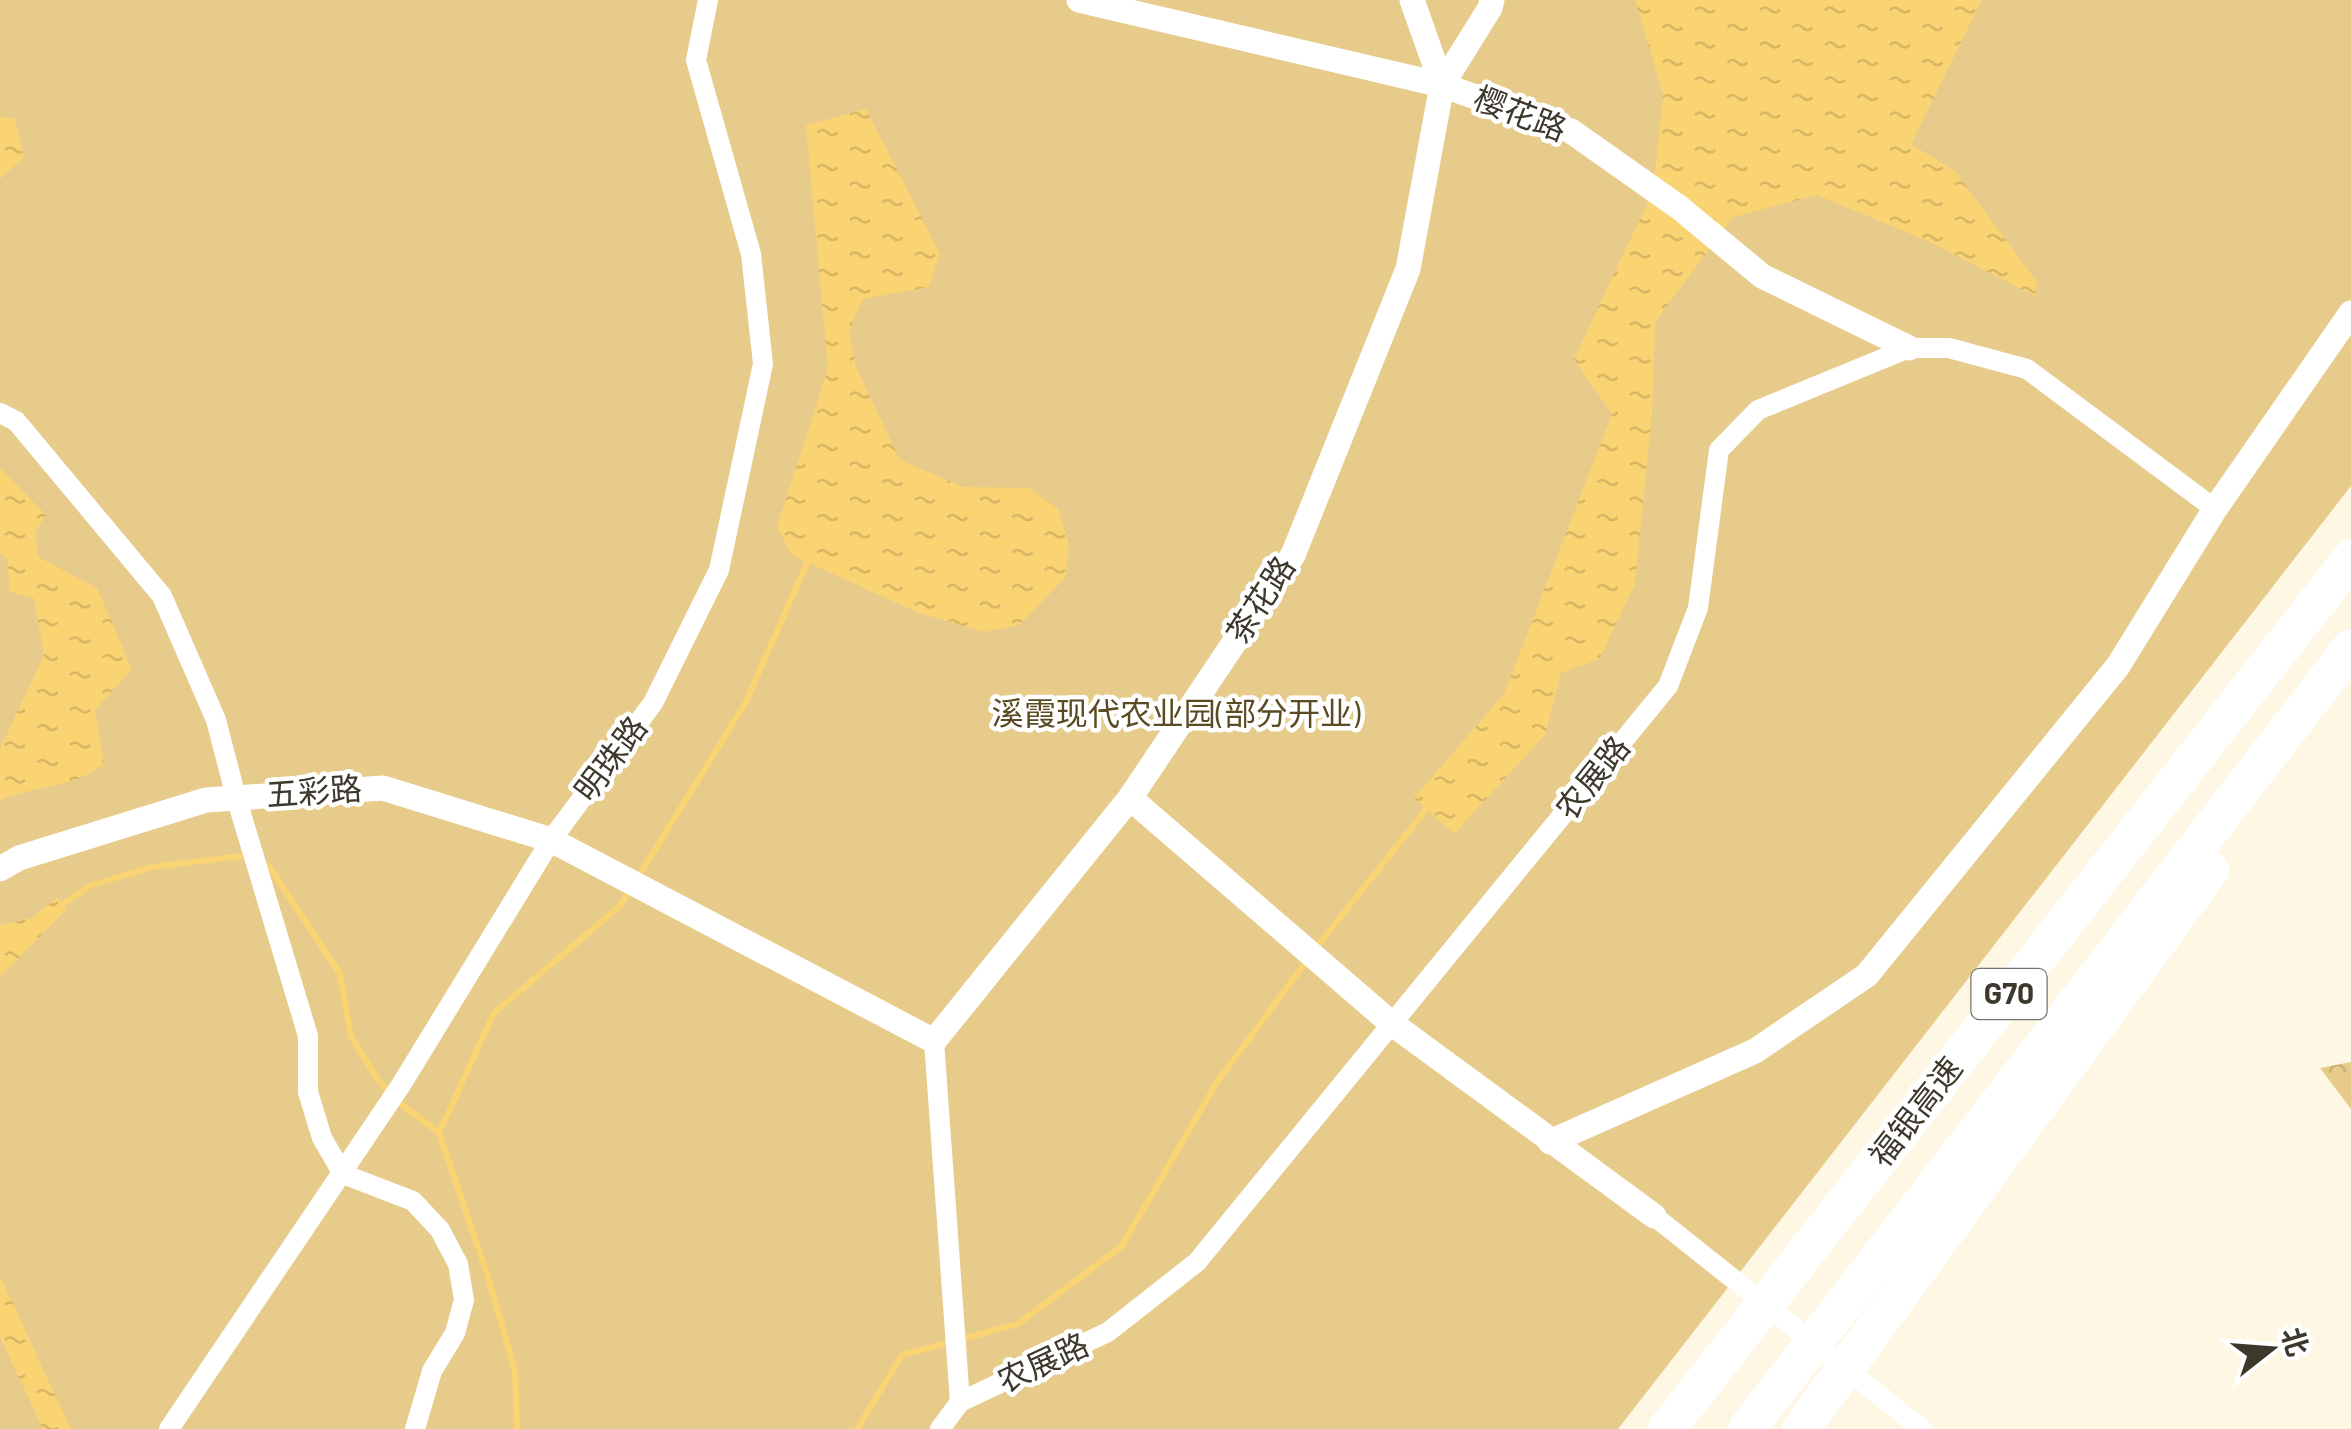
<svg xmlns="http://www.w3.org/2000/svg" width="2351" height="1429" font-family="Barlow,'Noto Sans SC',sans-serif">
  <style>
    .forest { fill: url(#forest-crowns) }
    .garden { fill: #e6cb8a }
    .water { fill: url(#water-ripples) }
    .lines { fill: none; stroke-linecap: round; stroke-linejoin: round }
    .stream { stroke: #fad373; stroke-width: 6 }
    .minor { stroke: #fff; stroke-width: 20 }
    .tertiary { stroke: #fff; stroke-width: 25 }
    .motorway { stroke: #fff; stroke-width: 38 }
    .labels { text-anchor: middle; stroke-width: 9; stroke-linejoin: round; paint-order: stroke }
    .shield { fill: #fff; stroke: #77746b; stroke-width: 2.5 }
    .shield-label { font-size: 30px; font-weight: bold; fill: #3d382c }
    .street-label { font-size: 32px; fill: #3d382c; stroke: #fff }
    .park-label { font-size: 32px; fill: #5b4b23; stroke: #fff }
  </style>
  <defs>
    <pattern id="forest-crowns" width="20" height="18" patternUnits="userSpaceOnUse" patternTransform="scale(2.5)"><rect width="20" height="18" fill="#e6cb8a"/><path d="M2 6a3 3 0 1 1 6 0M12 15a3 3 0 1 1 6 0" fill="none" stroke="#c6af77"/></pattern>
    <pattern id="water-ripples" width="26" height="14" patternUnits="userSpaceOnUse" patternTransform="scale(2.5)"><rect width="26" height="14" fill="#fad373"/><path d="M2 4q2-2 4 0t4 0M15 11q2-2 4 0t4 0" fill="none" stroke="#d7b664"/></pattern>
  </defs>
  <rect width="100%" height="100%" fill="#fef7e4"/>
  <!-- forest -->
  <path class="forest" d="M2351 1062V1109L2320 1068Z"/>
  <!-- garden -->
  <path class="garden" d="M0 0H2351V486L1618 1429H0Z"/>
  <!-- water -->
  <path class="water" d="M1635 0H1982L1911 144 1955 171 2037 282 2035 296 1930 242 1817 195 1733 217 1655 322 1652 414 1635 584 1599 659 1561 673 1545 735 1454 834 1414 798 1504 694 1612 414 1574 359 1653 191 1663 94Z
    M866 109 940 254 929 287 863 299 849 331 856 367 900 460 964 487 1029 488 1058 509 1069 543 1066 577 1019 625 984 632 916 612 792 555 777 527 828 369 806 125Z
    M0 117 15 119 24 157 0 179Z
    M0 468 46 515 35 532 38 557 97 588 132 669 95 710 104 764C74 789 34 785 0 800V749L44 655 34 598 10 592 7 559 0 553Z
    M57 898 66 910 0 977V925L32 918Z
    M0 1277V1276L71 1429H43L0 1337Z"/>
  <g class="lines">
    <!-- stream -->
    <path class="stream" d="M261 860 269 866 340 974 351 1036 377 1079 402 1105 439 1133 486 1270 515 1371 517 1429
      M637 879 746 702 810 556
      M58 908 89 886 152 867 250 855
      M1315 949 1432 802
      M439 1133 494 1013 621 905 630 890
      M857 1429 902 1355 1018 1324 1122 1246 1217 1082 1308 959"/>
    <!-- minor -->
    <path class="minor" d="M0 413 16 421 162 596 216 720 236 797 308 1036V1092L322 1138 343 1174 413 1201 440 1230 458 1264 464 1300 455 1333 432 1371 415 1429
      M934 1041 960 1402
      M1654 1216 1922 1429
      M169 1429 401 1085 551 840 653 703 719 570 763 364 751 254 696 60 708 0
      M940 1429 960 1402 1108 1332 1197 1262 1668 686 1698 608 1719 450 1758 410 1909 348H1949L2027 369 2215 509"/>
    <!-- tertiary -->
    <path class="tertiary" d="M1079 0 1442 85 1571 131 1680 208 1762 276 1909 348
      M1412 0 1442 85
      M1130 798 1391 1023 1654 1216
      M0 869 19 858 206 800 383 788 551 840 934 1041 1130 798 1293 555 1408 269 1442 85 1490 8 1492 0
      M1550 1142 1755 1051 1867 975 2118 666 2215 509 2351 313"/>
    <!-- motorway -->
    <path class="motorway" d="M1667 1429 2351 559
      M1747 1429 2351 648
      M1801 1429 2210 870"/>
  </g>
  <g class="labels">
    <!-- shield labels -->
    <rect class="shield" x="1971.5" y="969" width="75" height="50" rx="8"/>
    <g class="shield-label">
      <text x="2009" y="1004">G70</text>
    </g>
    <!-- street labels -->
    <g class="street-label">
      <text transform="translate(1520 114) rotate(21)" y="11">樱花路</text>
      <text transform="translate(1261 600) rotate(-57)" y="11">茶花路</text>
      <text transform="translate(611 759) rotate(-53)" y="11">明珠路</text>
      <text transform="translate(1593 778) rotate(-51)" y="11">农展路</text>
      <text transform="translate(314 792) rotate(-4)" y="11">五彩路</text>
      <text transform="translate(1916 1112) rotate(-52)" y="11">福银高速</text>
      <text transform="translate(1043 1363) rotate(-25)" y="11">农展路</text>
    </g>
    <!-- park labels -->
    <g class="park-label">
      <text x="1176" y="725">溪霞现代农业园(部分开业)</text>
    </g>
  </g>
  <!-- north arrow -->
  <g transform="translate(2271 1349) rotate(73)" stroke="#ffffff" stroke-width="8" paint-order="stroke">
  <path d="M0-8L18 38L0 25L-18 38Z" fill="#3d382c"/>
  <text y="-15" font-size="28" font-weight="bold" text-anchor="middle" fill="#3d382c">北</text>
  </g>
</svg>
